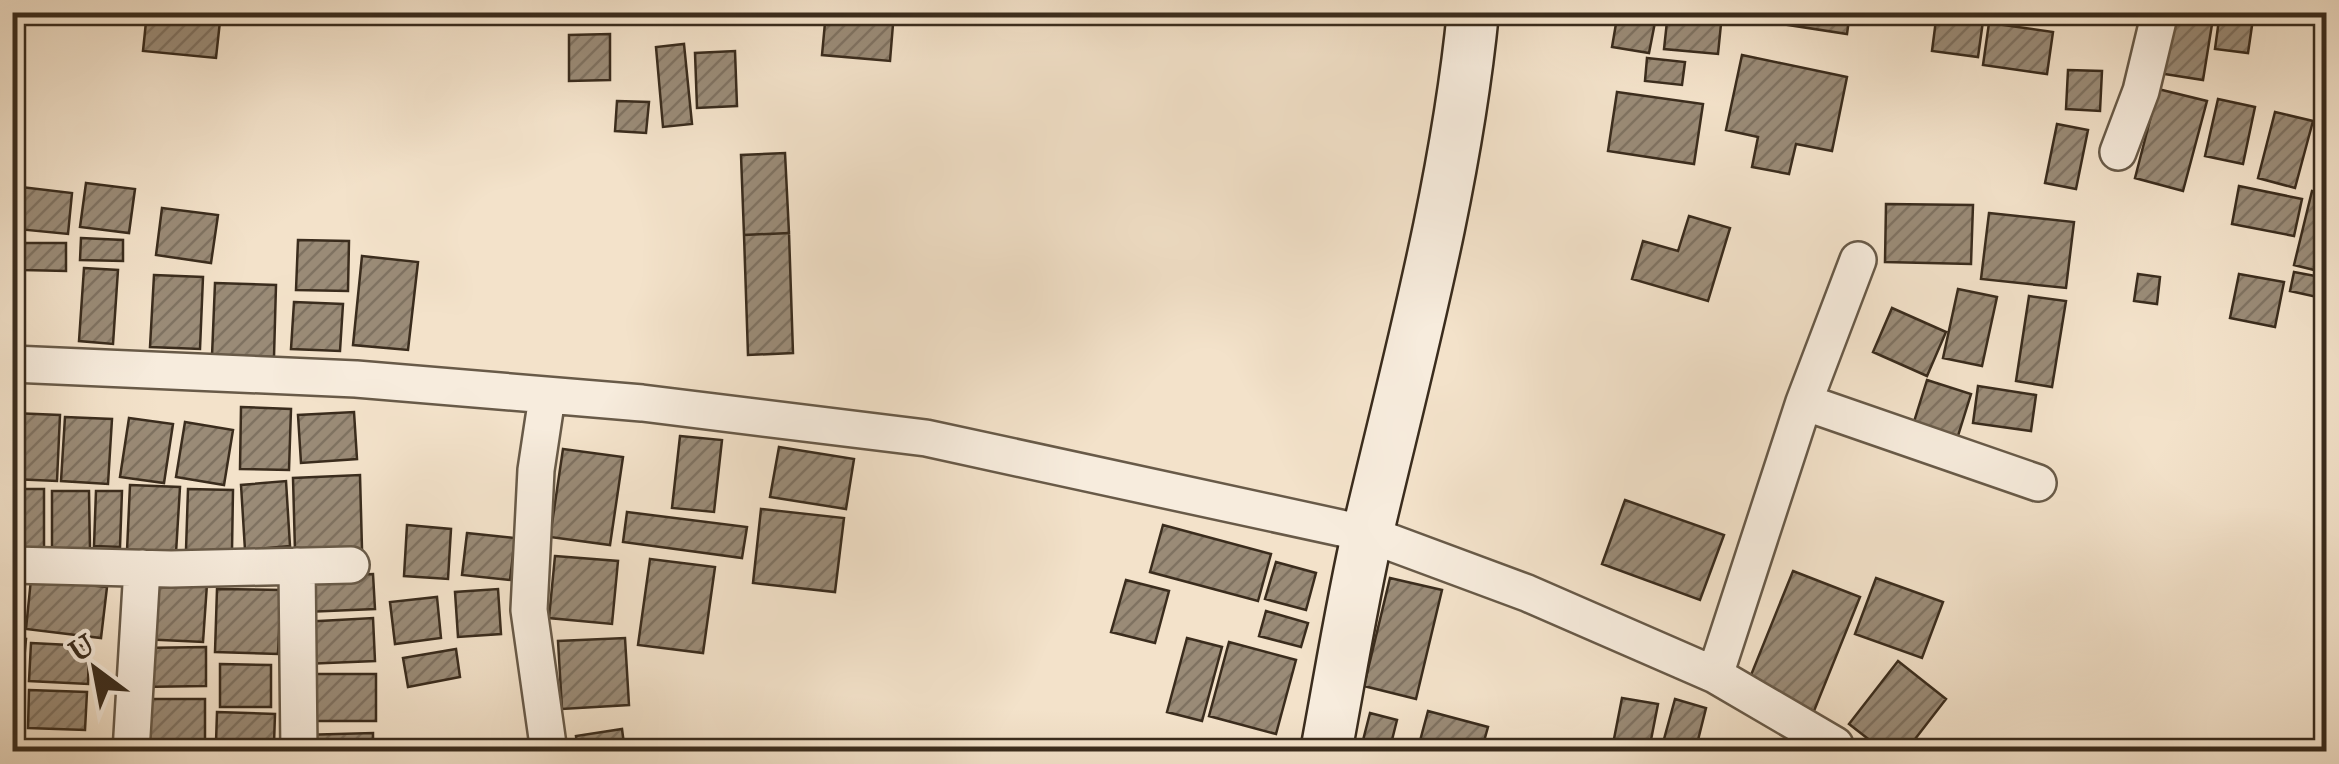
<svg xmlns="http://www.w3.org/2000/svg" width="2339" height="764" font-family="'IM FELL Double Pica',serif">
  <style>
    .building { fill: url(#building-hatch); stroke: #3a2c1d; stroke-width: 2.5 }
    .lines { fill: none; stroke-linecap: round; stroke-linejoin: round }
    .street-casing { stroke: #685a48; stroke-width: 40 }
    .secondary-casing { stroke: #3a2c1d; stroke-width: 55 }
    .street { stroke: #f7ecdd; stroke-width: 35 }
    .secondary { stroke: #f7ecdd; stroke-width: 50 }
  </style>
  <defs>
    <pattern id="building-hatch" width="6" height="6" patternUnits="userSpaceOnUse" patternTransform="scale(2.5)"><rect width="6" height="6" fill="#9a8b77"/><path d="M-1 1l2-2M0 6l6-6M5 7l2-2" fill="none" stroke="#7f7261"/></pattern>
  </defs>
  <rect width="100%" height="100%" fill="#f3e2ca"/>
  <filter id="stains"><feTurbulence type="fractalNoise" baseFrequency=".002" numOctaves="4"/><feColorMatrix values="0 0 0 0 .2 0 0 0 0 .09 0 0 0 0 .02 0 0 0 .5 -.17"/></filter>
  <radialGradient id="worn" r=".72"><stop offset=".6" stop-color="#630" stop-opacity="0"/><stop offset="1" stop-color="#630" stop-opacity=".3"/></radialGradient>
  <!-- building -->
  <path class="building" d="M48 12H109V14L48 15Z
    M147 12H221L216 58 143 51Z
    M626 12H658V18L626 16Z
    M826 12H894L890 61 822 55Z
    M1618 12H1657L1649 53 1612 47Z
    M1668 12 1722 14 1718 54 1664 49Z
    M1744 12H1850L1847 34 1743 18Z
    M1937 12 1984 14 1978 57 1932 51Z
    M2168 12H2214L2203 80 2158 73Z
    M2220 12H2254L2248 53 2215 49Z
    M1989 23 2053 32 2047 74 1983 65Z
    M610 34V80L569 81V35Z
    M684 44 692 124 663 127 656 47Z
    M735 51 737 106 697 108 695 53Z
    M1742 55 1847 77 1832 151 1796 144 1789 174 1752 167 1758 137 1726 130Z
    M2326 56V110L2317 108Z
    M1647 58 1685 62 1682 85 1645 81Z
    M2068 70 2102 71 2100 111 2066 109Z
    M2158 89 2207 101 2183 191 2135 178Z
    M1617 92 1703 104 1694 164 1608 151Z
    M2218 99 2255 107 2243 164 2205 156Z
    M617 101 649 102 646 133 615 131Z
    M2275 112 2313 121 2295 188 2258 178Z
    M2057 124 2088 130 2076 189 2045 183Z
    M12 133H18V162H12Z
    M785 153 789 233 744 235 741 155Z
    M86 183 135 189 129 233 80 227Z
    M2239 186 2302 199 2294 236 2232 224Z
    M21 187 72 193 68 234 17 229Z
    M2312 191 2326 194V273L2294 265Z
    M1886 204 1973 205 1971 264 1885 262Z
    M162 208 218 215 211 263 156 255Z
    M1989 213 2074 222 2066 288 1981 279Z
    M1689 216 1730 228 1708 301 1632 279 1643 241 1678 251Z
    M789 233 793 353 748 355 744 235Z
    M81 238 123 240V261L80 260Z
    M298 240 349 241 348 291 296 290Z
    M23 243H66V271L23 270Z
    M362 256 418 262 408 350 353 345Z
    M84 268 118 270 113 344 79 341Z
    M2294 272 2326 278V299L2290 291Z
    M2138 274 2160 277 2157 304 2134 301Z
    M2239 274 2284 282 2275 327 2230 318Z
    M154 275 203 277 200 349 150 347Z
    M215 283 276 285 274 357 212 356Z
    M1958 289 1997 297 1982 366 1943 358Z
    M2029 296 2066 301 2052 387 2016 381Z
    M294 302 343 304 340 351 291 349Z
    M1892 308 1946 332 1927 376 1873 352Z
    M1927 380 1971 394 1957 439 1913 425Z
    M1978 386 2036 395 2031 431 1973 423Z
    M241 407 291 409 289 470 240 469Z
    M354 412 357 459 301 463 298 415Z
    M12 413 60 415 57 481 12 479Z
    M65 417 112 419 108 484 61 481Z
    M129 418 173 424 164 483 120 477Z
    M185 422 233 430 224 485 176 477Z
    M680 436 722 440 714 512 672 508Z
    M779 447 854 459 846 509 770 497Z
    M563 449 623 457 610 545 550 537Z
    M360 475 362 549 295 551 293 478Z
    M286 481 290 546 245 550 241 485Z
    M130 485 180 487 176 553 127 551Z
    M12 489H44V556H12Z
    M188 489 233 490 232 551 186 550Z
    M52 491H89L90 550 52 551Z
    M96 491H122L120 547 94 546Z
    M1625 500 1724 535 1700 600 1602 564Z
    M761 509 844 518 835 592 753 583Z
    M627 512 747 527 742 558 623 542Z
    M407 525 451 529 448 579 404 576Z
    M1163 525 1271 554 1258 601 1150 572Z
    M467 533 515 538 510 580 462 575Z
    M555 556 618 561 612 624 549 618Z
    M650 559 715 567 703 653 638 645Z
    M1276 562 1316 573 1306 610 1265 599Z
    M1793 571 1860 597 1814 711 1747 685Z
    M12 573H19L15 630H12Z
    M373 574 375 609 305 612 303 577Z
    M1390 578 1442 590 1416 699 1364 686Z
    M1876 578 1943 602 1922 658 1855 634Z
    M31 579 107 587 101 638 26 629Z
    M1126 580 1169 591 1155 643 1111 632Z
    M144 581 207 584 203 642 141 639Z
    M217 589 281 590 278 654 215 652Z
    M498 589 501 634 458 637 455 592Z
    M437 597 441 638 395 644 390 602Z
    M1266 611 1308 623 1301 647 1259 636Z
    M373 618 375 661 304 664 302 622Z
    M12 638 26 639 22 684 12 683Z
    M625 638 629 705 562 709 558 641Z
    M1187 638 1222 647 1202 721 1167 712Z
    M1229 642 1296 660 1276 734 1209 716Z
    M31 643 89 646 88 684 29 681Z
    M206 647V686L139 687V648Z
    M456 649 460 677 408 687 403 658Z
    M1898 661 1946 699 1905 752H1885L1849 724Z
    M220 664 271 665V707H220Z
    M301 674H376V721H301Z
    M29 690 87 692 85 730 28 728Z
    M12 696 21 697 16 728 12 727Z
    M1622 698 1658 704 1649 750 1613 744Z
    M136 699H205V742H135Z
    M1675 699 1706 708 1695 752 1661 750Z
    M1428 711 1488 727 1481 752H1417Z
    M217 712 275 714 274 744 216 743Z
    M1370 713 1397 720 1389 752H1360Z
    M622 729 625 752H578L576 736Z
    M373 733V752H301V735Z
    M31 743 91 749V752H30Z"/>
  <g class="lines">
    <defs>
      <path id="street" d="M2118 152 2141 91 2160 12
        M12 364 356 379 642 403 926 438 1368 534 1527 593 1715 675 1835 745
        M547 397 536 470 529 610 549 752
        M1804 402 2038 483
        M12 565 171 569 351 565
        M297 566 299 752
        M1715 675 1804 402 1858 260
        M131 752 142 568"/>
      <path id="secondary" d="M1326 752C1340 677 1352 601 1369 527 1409 358 1456 186 1473 12"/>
    </defs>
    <!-- street casing -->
    <use href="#street" class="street-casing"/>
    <!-- secondary casing -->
    <use href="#secondary" class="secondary-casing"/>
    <!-- street -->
    <use href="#street" class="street"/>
    <!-- secondary -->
    <use href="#secondary" class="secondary"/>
  </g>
  <!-- margin -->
  <rect width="2339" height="764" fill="none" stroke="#f3e2ca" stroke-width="50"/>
  <rect x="15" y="15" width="2309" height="734" fill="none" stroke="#3a2c1d" stroke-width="5"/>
  <rect x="25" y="25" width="2289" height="714" fill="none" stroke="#3a2c1d" stroke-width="2.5"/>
  <!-- north arrow -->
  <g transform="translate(95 669) rotate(328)" stroke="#f7ecdd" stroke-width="8" paint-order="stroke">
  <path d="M0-8L18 38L0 25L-18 38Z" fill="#3a2c1d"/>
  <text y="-15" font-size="28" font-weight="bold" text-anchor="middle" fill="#3a2c1d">U</text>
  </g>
  <rect width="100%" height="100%" filter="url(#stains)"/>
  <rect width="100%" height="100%" fill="url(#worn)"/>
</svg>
